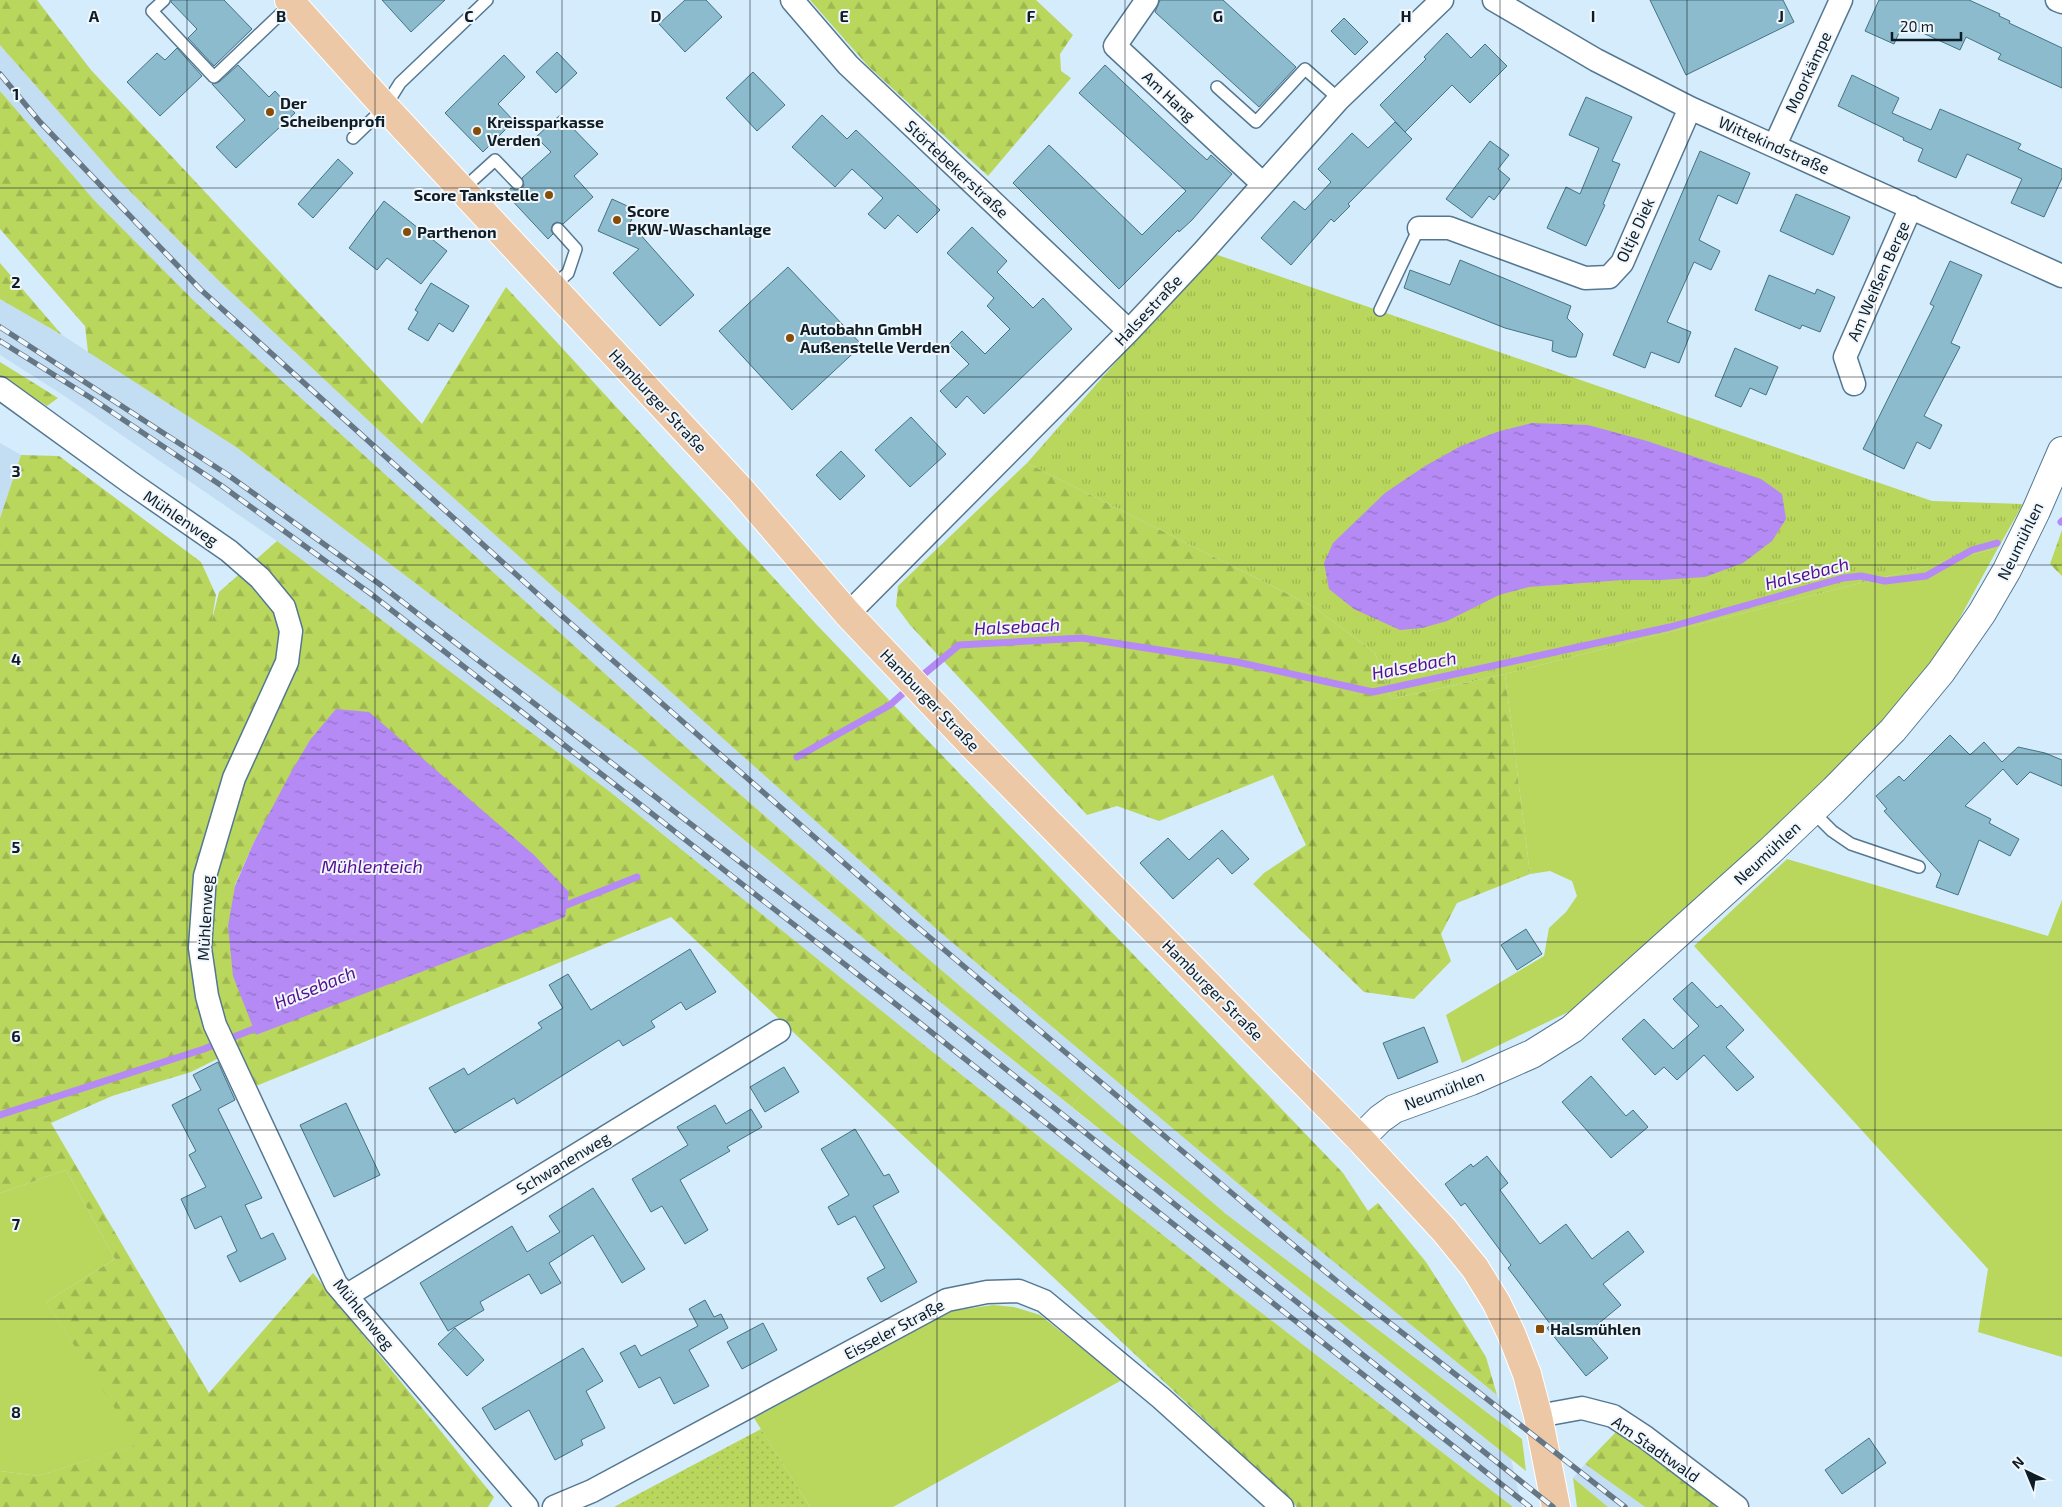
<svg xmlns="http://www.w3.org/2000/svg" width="2062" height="1507" font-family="'Exo 2',sans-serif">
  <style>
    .built { fill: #c3ddf2 }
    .grass { fill: #b9d65d }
    .forest { fill: url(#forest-firs); fill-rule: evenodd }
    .park { fill: url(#park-tufts) }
    .garden { fill: url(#garden-dots) }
    .water { fill: url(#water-ripples) }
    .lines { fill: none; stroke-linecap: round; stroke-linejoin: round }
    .stream { stroke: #b58af5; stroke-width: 7 }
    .building { fill: #8bbbcc; stroke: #457382 }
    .lane-casing { stroke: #557891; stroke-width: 14 }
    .street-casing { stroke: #557891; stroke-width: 25 }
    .secondary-casing { stroke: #557891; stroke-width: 30 }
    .primary-casing { stroke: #fff; stroke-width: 30 }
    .lane { stroke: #fff; stroke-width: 11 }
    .street { stroke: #fff; stroke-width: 22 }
    .secondary { stroke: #fff; stroke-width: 28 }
    .primary { stroke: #edc8a7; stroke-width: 28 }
    .rail-casing { stroke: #657684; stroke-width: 5.5 }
    .rail { stroke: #eff6fc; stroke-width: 4; stroke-dasharray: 11; stroke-linecap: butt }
    .grid { fill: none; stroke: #0e1c26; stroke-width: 1; stroke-opacity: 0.55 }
    .poi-dot { fill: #874c05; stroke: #eff6fc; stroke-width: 2 }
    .labels { text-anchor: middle; stroke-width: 4; stroke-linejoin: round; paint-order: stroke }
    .street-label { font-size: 16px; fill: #0e1c26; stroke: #eff6fc }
    .poi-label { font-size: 16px; font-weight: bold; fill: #0e1c26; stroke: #eff6fc; text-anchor: start }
    .water-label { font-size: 18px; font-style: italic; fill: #550e91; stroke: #eff6fc }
    .grid-label { font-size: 16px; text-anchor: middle; font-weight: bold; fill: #0e1c26; stroke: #eff6fc; stroke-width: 4; stroke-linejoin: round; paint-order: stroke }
  </style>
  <defs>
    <pattern id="forest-firs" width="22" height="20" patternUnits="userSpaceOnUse" patternTransform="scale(1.25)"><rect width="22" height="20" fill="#b9d65d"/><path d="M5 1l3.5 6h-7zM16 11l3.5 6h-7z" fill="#9eb751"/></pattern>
    <pattern id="park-tufts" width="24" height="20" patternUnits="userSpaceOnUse" patternTransform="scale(1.25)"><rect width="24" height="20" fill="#b9d65d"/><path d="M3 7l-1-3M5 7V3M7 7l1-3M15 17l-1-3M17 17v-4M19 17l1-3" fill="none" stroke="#9eb751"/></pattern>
    <pattern id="garden-dots" width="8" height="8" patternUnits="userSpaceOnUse" patternTransform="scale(1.25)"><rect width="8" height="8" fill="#b9d65d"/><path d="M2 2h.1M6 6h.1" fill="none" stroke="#9eb751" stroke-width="1.8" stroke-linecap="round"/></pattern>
    <pattern id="water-ripples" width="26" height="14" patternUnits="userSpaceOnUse" patternTransform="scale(1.25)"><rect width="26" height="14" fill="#b58af5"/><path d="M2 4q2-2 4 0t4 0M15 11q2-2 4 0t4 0" fill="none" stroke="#9270c6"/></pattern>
  </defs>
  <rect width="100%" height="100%" fill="#d5ecfd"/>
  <!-- built -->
  <path class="built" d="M0 45 116 177 218 280 401 451 941 933 1247 1191 1497 1395 1512 1431 1226 1214 926 957 678 740 194 301 94 200 0 91Z
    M0 299 62 335 236 447 638 752 955 1014 1511 1459 1522 1507H1513L1232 1290 929 1049 609 791 277 541 63 395 0 355Z
    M0 443 21 455 0 518Z
    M1585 1464 1645 1507H1608L1573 1478Z"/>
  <!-- grass -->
  <path class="grass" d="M1998 548 1956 625 1907 698 1838 775 1583 1005 1462 1063 1446 1015 1544 956 1549 928 1566 912 1577 896 1572 881 1550 871 1530 874 1505 674Z
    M1787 859 2048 936 2062 900V1357L1978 1332 1988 1269 1694 946Z
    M1083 1091 1226 1214 1522 1439 1526 1471 1072 1107Z
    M66 1170 115 1259 46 1302 139 1444 38 1476 0 1471V1193Z
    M993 1305 1014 1307 1040 1315 1122 1380 893 1507H810L754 1418 952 1311Z
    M1573 1478 1608 1507H1577Z"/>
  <!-- forest -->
  <path class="forest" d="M0 0H37L91 70 422 424 506 287 816 624 1343 1173 1368 1211 1378 1203 1426 1262 1463 1320 1486 1357 1497 1395 1247 1191 941 933 401 451 218 280 116 177 0 45Z
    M810 0H1036L1073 35 1060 54 1061 71 1071 78 988 176 868 66Z
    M0 91 94 200 194 301 678 740 926 957 1083 1091 1072 1107 955 1014 638 752 236 447 88 352 85 326 0 229Z
    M0 263 62 335 0 299Z
    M0 362 58 398 47 406 0 377Z
    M21 455 59 456 201 562 216 595 212 620 219 592 277 541 609 791 929 1049 1232 1290 1513 1507H1297L671 917 256 1086 233 1051 191 1072 112 1096 51 1123 209 1393 313 1273 494 1497 488 1507H0V1471L38 1476 138 1444 46 1302 115 1259 66 1170 0 1193V518ZM310 740 280 1025 256 1035 235 885 253 844Z
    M1027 463 1314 607 1375 653 1391 699 1505 674 1530 874 1457 903 1441 934 1451 961 1414 999 1364 992 1253 884 1264 873 1306 845 1273 775 1159 821 1117 806 1087 815 910 625 896 606 898 586Z
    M2062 530V576L2050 564Z
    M1616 1432 1683 1476 1721 1507H1645L1585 1464Z"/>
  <!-- park -->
  <path class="park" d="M1212 253 1932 501 2023 504 1998 548 1505 674 1391 699 1375 653 1314 607 1027 463Z"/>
  <!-- garden -->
  <path class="garden" d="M761 1429 810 1507H614Z"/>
  <!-- water -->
  <path class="water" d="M1532 423 1588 425 1647 441 1761 479 1782 494 1786 519 1772 541 1743 563 1705 577 1661 580H1623L1529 587 1499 595 1447 621 1422 628 1400 630 1354 609 1329 589 1324 563 1333 543 1385 493 1425 466 1461 446 1497 432Z
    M336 709 369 712 534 855 569 892 565 917 256 1035 233 976 228 926 235 886 253 844 290 774 310 740Z"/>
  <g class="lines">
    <!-- stream -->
    <path class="stream" d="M2061 522 2062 521
      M918 679 959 645 1082 638 1237 662 1373 692 1670 627 1843 578 1861 576 1885 581 1926 576 1972 550 1997 543
      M797 757 890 705 910 687
      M559 908 637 877
      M0 1115 204 1049 261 1026"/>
  </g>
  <!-- building -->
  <path class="building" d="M171 0H224L252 29 214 66 188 38 197 29 171 2Z
    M382 0H445L411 32Z
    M685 0H706L722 17 685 52 659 24Z
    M1160 0H1223L1296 67 1259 107 1155 12Z
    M1650 0H1783L1794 22 1686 75Z
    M1879 0H1969L2000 14 1999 16 2010 21 2009 23 2062 48V88L1998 59 2001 54 1966 37 1960 50 1903 24 1894 44 1865 31Z
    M1344 18 1368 42 1355 55 1331 31Z
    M1447 33 1471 58 1485 44 1507 66 1470 103 1452 85 1405 132 1380 105 1426 59 1424 57Z
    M177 48 202 76 160 116 127 82 157 53 165 60Z
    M557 52 577 73 556 93 536 72Z
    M504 55 525 77 498 104 514 121 483 152 445 113Z
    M238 65 269 97 275 91 295 113 236 168 216 147 245 120 212 84 219 82Z
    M1105 65 1188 143 1207 160 1211 155 1232 174 1192 220 1179 232 1178 230 1119 289 1013 183 1049 145 1142 235 1186 191 1079 93Z
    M753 72 785 105 757 131 726 98Z
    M1852 75 1899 98 1892 113 1931 130 1940 109 2021 144 2018 149 2062 169V178L2044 217 2011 203 2022 179 1967 154 1956 178 1918 161 1923 149 1903 140 1904 138 1838 106Z
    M1586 97 1632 117 1612 161 1620 164 1603 204 1605 205 1586 246 1547 228 1566 187 1580 194 1599 148 1569 135Z
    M560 115 598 154 574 176 593 197 563 224 557 222 553 224 551 230 553 234 548 239 506 194 511 188 515 190 522 189 524 185 522 178 551 152 536 137Z
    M822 115 847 139 856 130 940 210 917 233 898 215 885 229 868 214 883 198 852 169 835 187 792 147Z
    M1395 122 1412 139 1348 204 1350 206 1334 222 1331 219 1291 265 1261 238 1294 201 1305 210 1331 182 1318 169 1352 133 1368 148Z
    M1490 141 1509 155 1498 169 1510 179 1494 200 1489 196 1472 218 1446 199Z
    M1700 151 1750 173 1737 204 1718 195 1699 240 1720 251 1711 270 1694 262 1667 322 1691 332 1679 363 1651 352 1645 368 1613 355Z
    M338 159 353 173 313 218 298 204Z
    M1796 194 1850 217 1833 255 1780 231Z
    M612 199 636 210 630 223 694 295 660 326 613 273 639 249 598 231Z
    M384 201 447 251 421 284 387 258 377 270 349 248Z
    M972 227 1007 261 997 272 1033 308 1043 298 1072 329 984 414 967 396 956 408 940 391 969 364 949 344 962 331 985 354 1010 329 987 306 994 298 947 253Z
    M1460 260 1571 306 1567 318 1583 334 1576 357H1569L1552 351 1553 341 1505 328 1404 288 1410 270 1450 285Z
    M1950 261 1982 275 1951 343 1960 347 1924 416 1942 425 1930 449 1917 442 1904 469 1863 449 1934 306 1930 304Z
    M788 267 862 345 792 410 719 331Z
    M1769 275 1815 294 1817 289 1835 297 1820 332 1802 325 1800 329 1755 310Z
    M431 283 469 306 453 332 439 323 428 341 408 329 418 312 415 310Z
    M1735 348 1778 367 1766 395 1750 388 1741 407 1715 396Z
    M911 417 946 454 910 487 875 450Z
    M841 451 865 476 840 500 816 475Z
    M1950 735 1970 755 1984 742 2002 762 2018 747 2045 753 2062 760V786L2030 772 2017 785 2003 769 1965 806 1991 819 1989 823 2019 839 2010 856 1979 840 1958 895 1936 887 1941 874 1884 811 1887 809 1876 796 1899 776 1904 781Z
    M1222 830 1249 859 1232 874 1218 858 1173 899 1140 863 1168 838 1189 860Z
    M1526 929 1542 954 1517 970 1501 945Z
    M690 949 716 992 686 1010 681 1002 651 1021 655 1027 623 1046 619 1040 517 1104 514 1098 455 1133 429 1088 464 1068 468 1075 542 1028 538 1023 563 1008 549 985 568 974 591 1010Z
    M1692 982 1717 1008 1721 1005 1744 1030 1726 1047 1754 1077 1737 1091 1704 1055 1677 1080 1664 1067 1655 1075 1622 1039 1644 1019 1673 1049 1699 1026 1673 999Z
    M1424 1027 1438 1062 1398 1079 1383 1043Z
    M218 1062 235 1100 218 1109 262 1198 245 1205 261 1239 273 1233 286 1259 240 1282 227 1256 237 1251 221 1216 195 1229 181 1199 206 1187 189 1155 196 1151 172 1105 201 1090 193 1075Z
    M784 1067 799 1092 765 1112 750 1087Z
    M1591 1076 1626 1116 1633 1110 1648 1127 1611 1158 1562 1102Z
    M346 1103 380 1175 334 1197 300 1125Z
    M715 1105 726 1124 751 1109 762 1127 727 1147 730 1151 680 1180 708 1230 685 1244 662 1206 651 1212 632 1179 688 1145 677 1127Z
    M855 1129 884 1176 889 1174 899 1192 873 1206 917 1282 881 1302 867 1278 885 1268 855 1216 838 1225 828 1207 849 1195 821 1149Z
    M1487 1156 1508 1183 1500 1190 1540 1244 1566 1224 1592 1259 1628 1231 1644 1252 1603 1284 1621 1305 1587 1333 1608 1358 1586 1376 1547 1328 1551 1325 1508 1268 1511 1265 1465 1203 1461 1206 1445 1184 1471 1164 1473 1167Z
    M593 1188 645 1269 622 1283 593 1235 549 1263 561 1283 541 1294 529 1274 480 1302 484 1310 448 1331 420 1283 512 1226 527 1252 560 1232 549 1216Z
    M705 1300 714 1317 721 1314 728 1328 689 1350 709 1386 674 1404 660 1377 639 1388 620 1353 635 1345 641 1356 698 1326 689 1309Z
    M763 1323 777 1350 742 1369 727 1342Z
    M455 1328 484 1360 467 1376 438 1344Z
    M583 1348 603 1381 586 1391 605 1428 581 1440 583 1445 555 1460 529 1410 495 1430 482 1408Z
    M1869 1438 1886 1463 1842 1494 1825 1470Z"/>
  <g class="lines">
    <defs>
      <path id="lane" d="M164 0 152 11 214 77 292 3
        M1217 87 1256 122 1305 69 1339 99
        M353 138 385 107 400 83 487 0
        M462 190 495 160 517 183
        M552 287 568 273 576 249 558 229
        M1380 310 1419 228
        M1812 811 1832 831 1851 844 1919 867"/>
      <path id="street" d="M792 0 848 65 1129 331
        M1147 0 1115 46 1263 184
        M1494 0 1596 60 1690 108 2062 276
        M2057 0 2062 2
        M1775 145 1841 0
        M1419 228H1449L1585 278 1609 277 1622 263 1690 108
        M1854 384 1845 357 1911 207
        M0 388 131 483 229 551 260 578 284 607 291 631 287 662 234 778 205 876 200 948 207 996 215 1025 336 1284 527 1507
        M848 614 1129 331 1202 253 1339 99 1442 0
        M346 1296 779 1031
        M1538 1416 1582 1408 1613 1416 1645 1437 1737 1507
        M554 1507 592 1491 947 1300 987 1292 1019 1291 1044 1301 1161 1398 1282 1507"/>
      <path id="secondary" d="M1360 1139 1380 1119 1394 1109 1471 1081 1532 1054 1572 1029 1770 851 1834 790 1893 730 1941 672 1982 613 2007 570 2036 511 2062 451"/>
      <path id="primary" d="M289 0 385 107 740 489 848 614 975 748 1360 1139 1444 1230 1475 1268 1496 1302 1511 1333 1527 1374 1538 1416 1556 1507"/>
    </defs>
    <!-- lane casing -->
    <use href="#lane" class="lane-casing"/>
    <!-- street casing -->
    <use href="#street" class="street-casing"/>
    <!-- secondary casing -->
    <use href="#secondary" class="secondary-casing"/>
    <!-- primary casing -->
    <use href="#primary" class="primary-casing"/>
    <!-- lane -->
    <use href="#lane" class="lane"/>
    <!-- street -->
    <use href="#street" class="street"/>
    <!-- secondary -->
    <use href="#secondary" class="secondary"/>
    <!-- primary -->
    <use href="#primary" class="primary"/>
    <defs>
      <path id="rail" d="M0 74 40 122 200 289 561 615 909 920 1285 1238 1350 1292 1625 1507
        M0 327 228 475 378 583 927 1006 1553 1507
        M0 341 91 398 222 486 371 594 916 1020 1530 1507"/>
    </defs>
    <!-- rail casing -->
    <use href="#rail" class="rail-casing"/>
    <!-- rail -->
    <use href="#rail" class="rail"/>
  </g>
  <!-- grid -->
  <path class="grid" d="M187 0V1507M375 0V1507M562 0V1507M750 0V1507M937 0V1507M1125 0V1507M1312 0V1507M1500 0V1507M1687 0V1507M1875 0V1507M0 188H2062M0 377H2062M0 565H2062M0 754H2062M0 942H2062M0 1130H2062M0 1319H2062"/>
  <!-- markers -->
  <g class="poi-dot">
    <circle cx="270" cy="112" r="5"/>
    <circle cx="477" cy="131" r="5"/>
    <circle cx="549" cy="195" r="5"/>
    <circle cx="617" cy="220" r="5"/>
    <circle cx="407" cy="232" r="5"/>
    <circle cx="790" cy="338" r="5"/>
    <rect x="1535" y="1324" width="10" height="10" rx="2.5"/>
  </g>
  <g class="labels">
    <!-- street labels -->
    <g class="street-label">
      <text transform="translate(1808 72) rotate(-65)" y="6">Moorkämpe</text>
      <text transform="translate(1169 96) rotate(43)" y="6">Am Hang</text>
      <text transform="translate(1774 145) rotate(24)" y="6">Wittekindstraße</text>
      <text transform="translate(957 169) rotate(43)" y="6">Störtebekerstraße</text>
      <text transform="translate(1635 230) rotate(-65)" y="6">Oltje Diek</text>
      <text transform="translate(1878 281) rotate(-66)" y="6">Am Weißen Berge</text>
      <text transform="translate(1148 310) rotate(-47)" y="6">Halsestraße</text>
      <text transform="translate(658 401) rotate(47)" y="6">Hamburger Straße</text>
      <text transform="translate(181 518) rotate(34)" y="6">Mühlenweg</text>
      <text transform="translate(2020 541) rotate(-64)" y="6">Neumühlen</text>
      <text transform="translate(930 700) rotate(46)" y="6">Hamburger Straße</text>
      <text transform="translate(1767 853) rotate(-43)" y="6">Neumühlen</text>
      <text transform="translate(205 918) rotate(-87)" y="6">Mühlenweg</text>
      <text transform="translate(1213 990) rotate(45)" y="6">Hamburger Straße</text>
      <text transform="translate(1444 1090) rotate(-21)" y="6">Neumühlen</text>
      <text transform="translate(563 1163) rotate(-31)" y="6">Schwanenweg</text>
      <text transform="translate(364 1314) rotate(51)" y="6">Mühlenweg</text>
      <text transform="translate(894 1329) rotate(-28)" y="6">Eisseler Straße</text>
      <text transform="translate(1656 1449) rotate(35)" y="6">Am Stadtwald</text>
    </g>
    <!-- poi labels -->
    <g class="poi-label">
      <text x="280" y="109">Der<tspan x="280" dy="18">Scheibenprofi</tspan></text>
      <text x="487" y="128">Kreissparkasse<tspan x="487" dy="18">Verden</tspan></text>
      <text x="539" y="201" text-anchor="end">Score Tankstelle</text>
      <text x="627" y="217">Score<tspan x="627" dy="18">PKW-Waschanlage</tspan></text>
      <text x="417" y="238">Parthenon</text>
      <text x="800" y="335">Autobahn GmbH<tspan x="800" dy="18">Außenstelle Verden</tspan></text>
      <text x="1550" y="1335">Halsmühlen</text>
    </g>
    <!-- water labels -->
    <g class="water-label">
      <text transform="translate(1807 574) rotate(-14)" y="6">Halsebach</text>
      <text transform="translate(1017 627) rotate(-3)" y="6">Halsebach</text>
      <text transform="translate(1414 666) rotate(-11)" y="6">Halsebach</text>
      <text x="372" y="873">Mühlenteich</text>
      <text transform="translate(315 988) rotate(-22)" y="6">Halsebach</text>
    </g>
  </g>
  <g class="grid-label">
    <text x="94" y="22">A</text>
    <text x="281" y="22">B</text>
    <text x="469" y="22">C</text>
    <text x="656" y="22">D</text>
    <text x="844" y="22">E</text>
    <text x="1031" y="22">F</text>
    <text x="1218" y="22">G</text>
    <text x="1406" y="22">H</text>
    <text x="1593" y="22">I</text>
    <text x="1781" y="22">J</text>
    <text x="16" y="100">1</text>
    <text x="16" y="288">2</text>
    <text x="16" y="477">3</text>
    <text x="16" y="665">4</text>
    <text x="16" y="853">5</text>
    <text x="16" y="1042">6</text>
    <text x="16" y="1230">7</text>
    <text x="16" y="1418">8</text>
  </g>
  <!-- north arrow -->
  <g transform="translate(2027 1472) rotate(316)" stroke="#eff6fc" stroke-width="4" paint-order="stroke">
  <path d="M0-4L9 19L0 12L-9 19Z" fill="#0e1c26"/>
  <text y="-8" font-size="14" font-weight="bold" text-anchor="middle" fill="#0e1c26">N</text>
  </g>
  <!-- scale -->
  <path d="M1892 32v8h69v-8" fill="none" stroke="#0e1c26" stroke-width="2.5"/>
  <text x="1900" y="32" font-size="15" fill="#0e1c26" stroke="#eff6fc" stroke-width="4" paint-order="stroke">20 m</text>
</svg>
